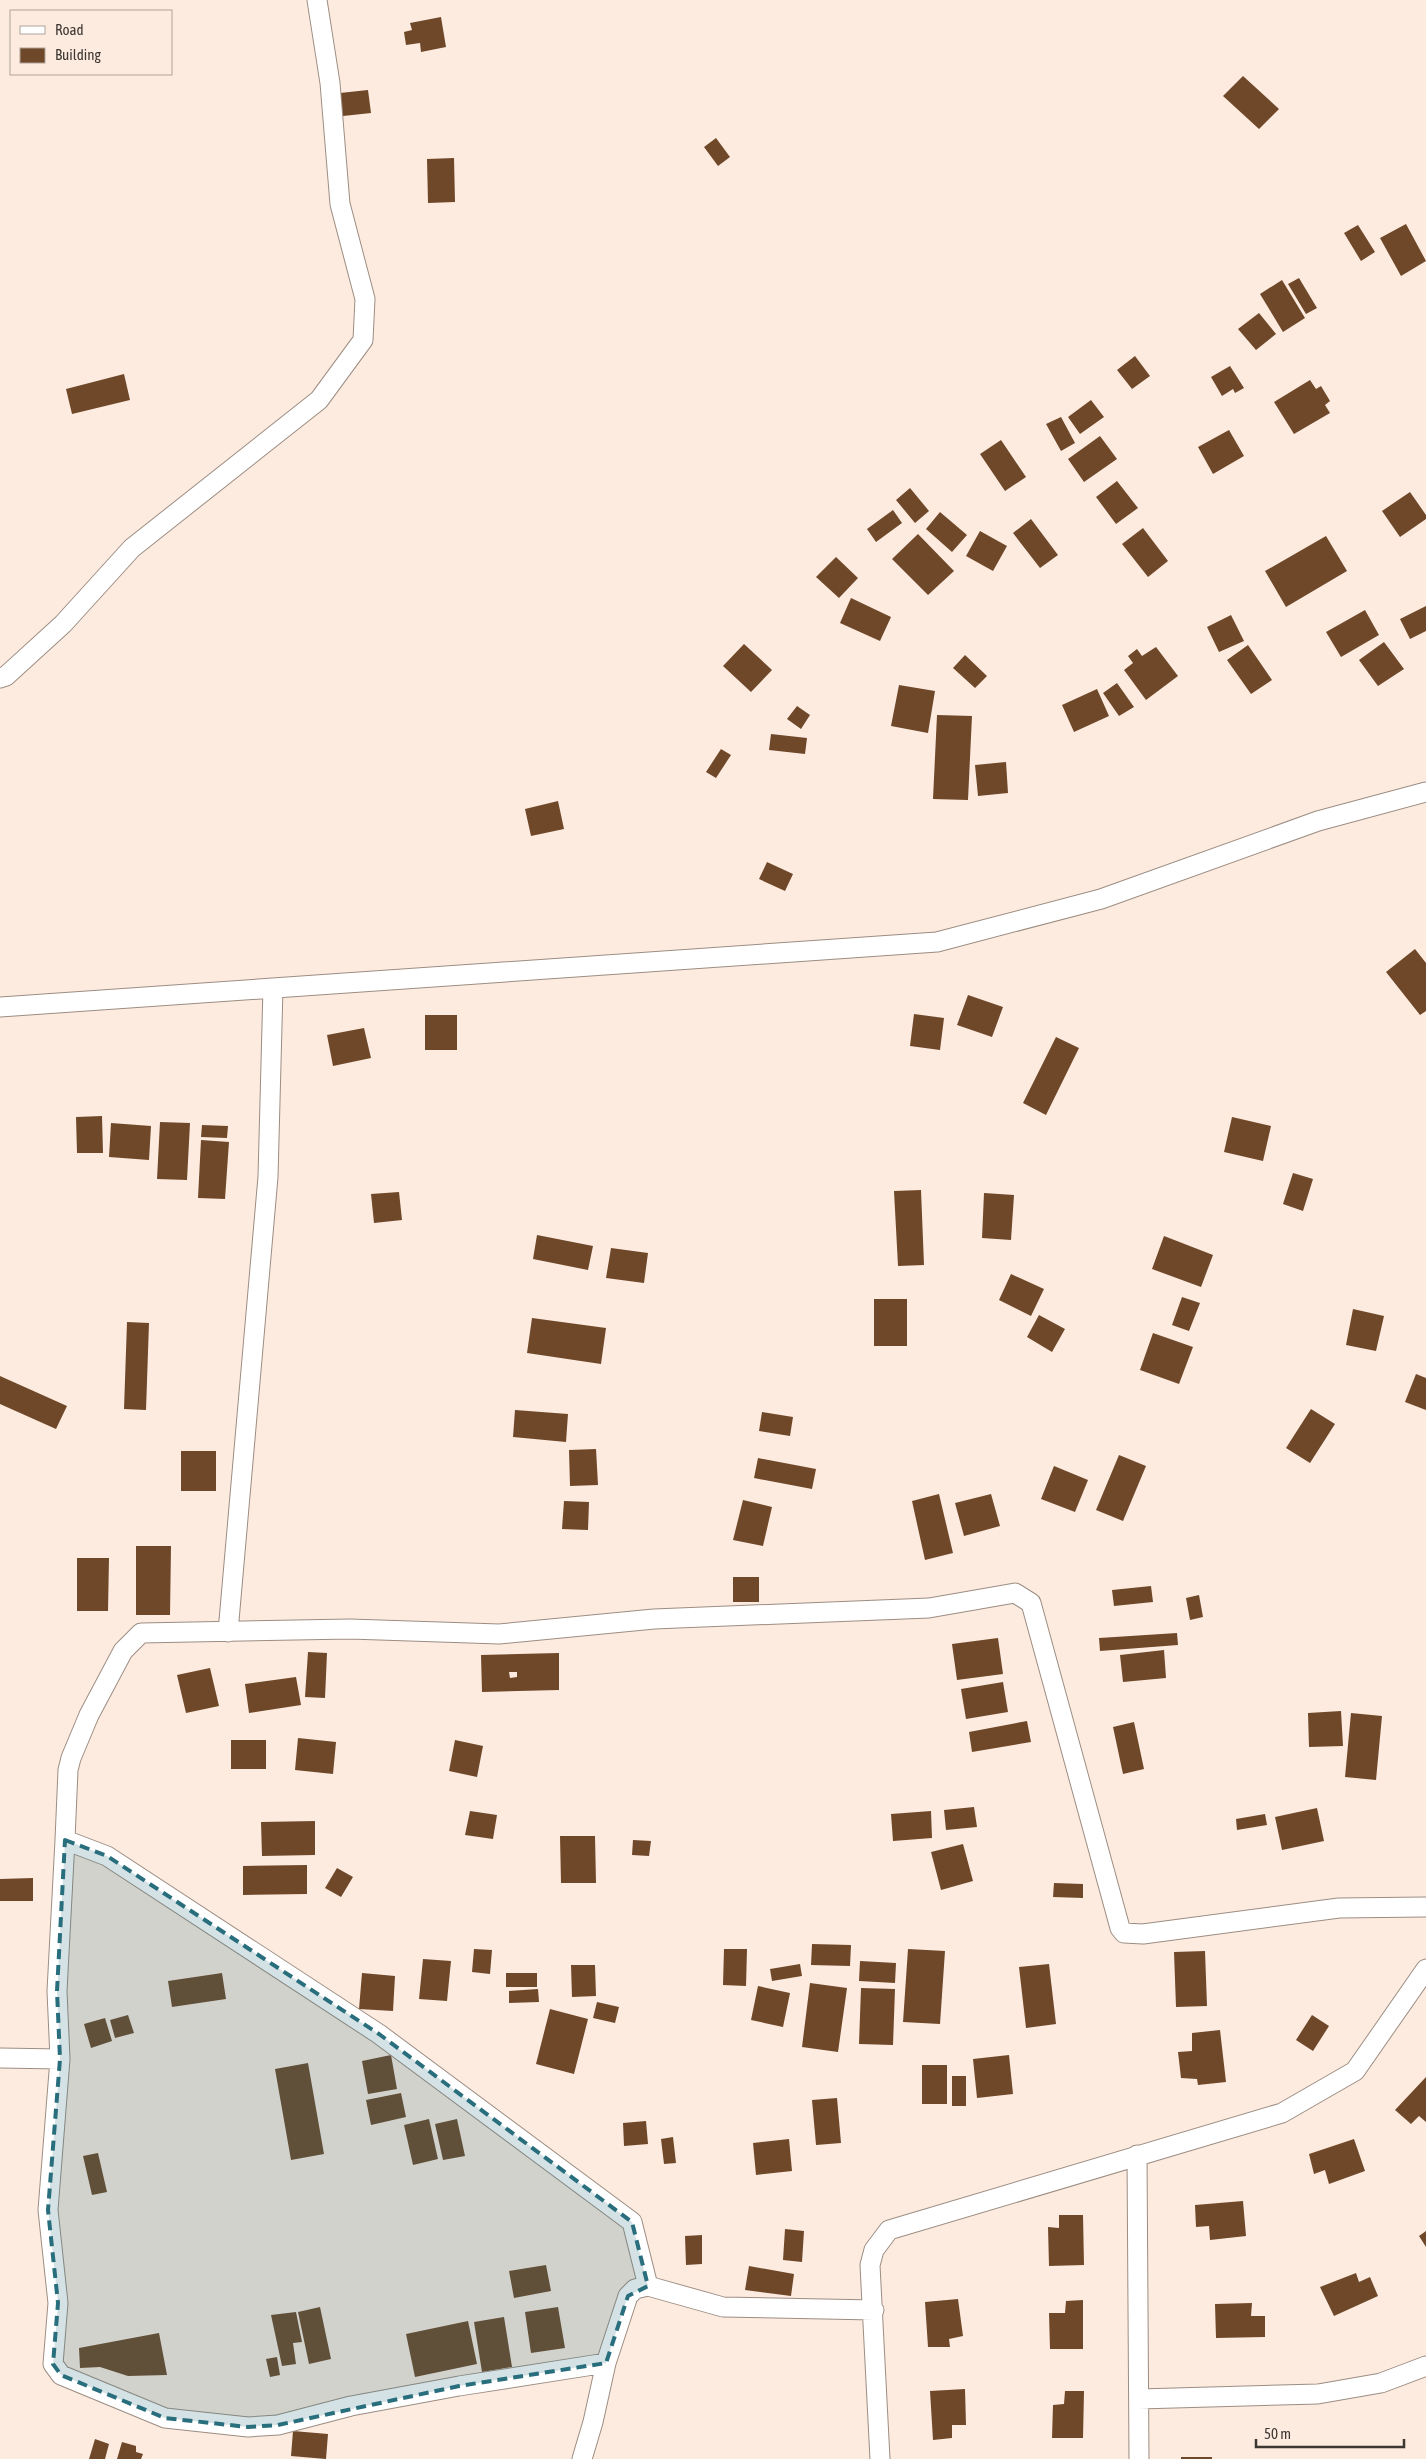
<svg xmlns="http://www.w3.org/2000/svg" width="1426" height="2459" font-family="'Asap Condensed',sans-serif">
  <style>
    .building { fill: #6f4829; fill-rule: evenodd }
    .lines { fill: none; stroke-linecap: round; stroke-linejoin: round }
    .minor-casing { stroke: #9c8d82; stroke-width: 21 }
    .minor { stroke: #fff; stroke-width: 19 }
    .marked { fill: #296e7d; fill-opacity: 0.2; stroke: #296e7d; stroke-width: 4; stroke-dasharray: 10 6; stroke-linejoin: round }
  </style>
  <rect width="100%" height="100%" fill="#fdebe0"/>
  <!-- building -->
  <path class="building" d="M441 17 446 47 421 52 420 43 406 45 404 32 412 30 410 23Z
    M1243 76 1279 109 1259 129 1223 96Z
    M368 90 371 113 343 116 340 93Z
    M716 138 730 157 718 166 704 147Z
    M454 158 455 202 428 203 427 159Z
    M1406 224 1426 261 1401 276 1380 238Z
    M1358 225 1375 252 1361 261 1344 233Z
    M1299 278 1317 308 1306 314 1288 284Z
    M1282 280 1305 318 1283 332 1260 294Z
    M1259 313 1276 334 1256 350 1238 329Z
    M1135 356 1150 376 1132 389 1117 370Z
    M1230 366 1244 388 1235 393 1233 389 1222 396 1211 377Z
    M124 374 130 400 72 414 66 389Z
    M1310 380 1316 389 1321 386 1330 401 1325 405 1330 413 1294 434 1274 402Z
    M1091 400 1104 417 1080 434 1068 417Z
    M1061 417 1075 443 1061 451 1046 424Z
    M1229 430 1244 456 1213 474 1198 447Z
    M1100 436 1117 459 1084 482 1068 459Z
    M1001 440 1026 477 1005 491 980 454Z
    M1117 481 1138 508 1116 524 1096 497Z
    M910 488 929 511 915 523 896 500Z
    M1410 492 1426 515V519L1400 537 1382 511Z
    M893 510 902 523 876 542 867 529Z
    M940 512 967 535 952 552 926 529Z
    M1031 519 1058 555 1040 568 1013 533Z
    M1143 528 1168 561 1148 577 1122 544Z
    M980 531 1007 546 993 571 966 556Z
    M918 534 954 571 928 595 892 559Z
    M1326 536 1347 571 1286 607 1265 571Z
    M836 557 858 578 839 598 816 577Z
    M851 598 891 617 880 641 840 623Z
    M1426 606V631L1410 639 1400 619Z
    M1365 610 1379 635 1341 657 1326 632Z
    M1231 615 1244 641 1219 652 1207 627Z
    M1384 642 1404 669 1378 686 1359 660Z
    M744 644 772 670 751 692 723 666Z
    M1248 645 1272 680 1251 694 1227 660Z
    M1156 647 1178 676 1146 700 1124 670 1133 663 1128 656 1137 649 1142 656Z
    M965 655 987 676 975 688 953 668Z
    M1117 683 1134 707 1119 716 1103 693Z
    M899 685 935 691 928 733 891 726Z
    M1097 689 1109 716 1074 732 1062 705Z
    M797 706 810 715 801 729 787 719Z
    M937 715 972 716 968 800 933 799Z
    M771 734 807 738 805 754 769 750Z
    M721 749 731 755 716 778 706 772Z
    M1006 762 1008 793 978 796 975 765Z
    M558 801 564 829 531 836 525 809Z
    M767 862 793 874 785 891 759 879Z
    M1415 949 1426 963V1011L1420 1015 1386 972Z
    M968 995 1003 1007 992 1037 957 1025Z
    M914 1014 944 1018 940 1050 910 1046Z
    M425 1015H457V1050H425Z
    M364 1028 371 1058 333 1066 327 1035Z
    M1056 1037 1079 1048 1046 1115 1023 1103Z
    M102 1116 103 1153H77L76 1117Z
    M1232 1117 1271 1126 1263 1161 1224 1152Z
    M160 1122 190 1123 187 1180 157 1179Z
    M111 1123 151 1126 149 1160 109 1157Z
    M202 1125 228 1126 227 1138 201 1137Z
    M201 1140 229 1142 225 1199 198 1198Z
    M1293 1173 1313 1179 1303 1211 1283 1204Z
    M921 1190 924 1265 898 1266 894 1191Z
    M399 1192 402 1220 374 1223 371 1194Z
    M984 1193 1014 1195 1011 1240 982 1238Z
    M537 1235 593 1246 588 1270 533 1259Z
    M1164 1236 1213 1255 1201 1287 1152 1269Z
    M611 1248 648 1253 644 1283 606 1278Z
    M1011 1274 1044 1289 1031 1316 999 1300Z
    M1182 1297 1200 1303 1189 1331 1172 1325Z
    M874 1299H907V1346H874Z
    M1353 1309 1384 1316 1376 1351 1346 1345Z
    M1039 1315 1065 1329 1052 1352 1027 1337Z
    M532 1318 606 1328 601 1364 527 1353Z
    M127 1322 149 1323 146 1410 124 1409Z
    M1153 1333 1193 1347 1179 1384 1140 1370Z
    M1416 1374 1426 1378V1410L1405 1402Z
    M0 1376 67 1406 56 1429 0 1404Z
    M1311 1409 1335 1424 1310 1463 1286 1448Z
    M515 1410 568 1414 566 1442 513 1437Z
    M762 1412 793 1417 790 1436 759 1431Z
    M596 1449 598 1485 570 1486 569 1450Z
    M181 1451H216V1491H181Z
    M1119 1455 1146 1466 1123 1521 1096 1510Z
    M758 1458 816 1469 812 1489 754 1478Z
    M1054 1466 1088 1480 1075 1512 1041 1499Z
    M939 1494 953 1553 925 1560 912 1501Z
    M991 1494 1000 1526 964 1536 955 1503Z
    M743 1500 772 1507 763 1546 733 1540Z
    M564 1501 589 1502 588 1530 562 1529Z
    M136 1546H171L170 1615H136Z
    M77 1558H109L108 1611H77Z
    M733 1577H759V1602H733Z
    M1151 1586 1153 1602 1114 1606 1112 1590Z
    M1199 1595 1203 1617 1190 1620 1186 1598Z
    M1177 1633 1178 1645 1100 1651 1099 1638Z
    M998 1638 1003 1674 957 1680 952 1644Z
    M1164 1650 1166 1678 1123 1682 1120 1655Z
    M308 1652 327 1653 325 1698 305 1697Z
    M559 1653V1690L482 1692 481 1655ZM509 1672H517V1677L510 1678Z
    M210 1668 219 1706 186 1713 177 1675Z
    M296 1677 301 1705 249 1713 245 1684Z
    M1003 1682 1008 1712 966 1719 961 1689Z
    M1341 1711 1343 1746 1309 1747 1308 1713Z
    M1351 1713 1382 1716 1376 1780 1345 1777Z
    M1027 1721 1031 1742 972 1752 969 1732Z
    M1134 1722 1144 1769 1123 1774 1113 1727Z
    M298 1738 336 1742 333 1774 295 1770Z
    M231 1740H266V1769H231Z
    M455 1740 483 1746 477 1777 449 1771Z
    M974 1807 977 1827 946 1830 944 1810Z
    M1317 1808 1324 1841 1282 1850 1275 1817Z
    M470 1811 497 1815 493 1839 465 1835Z
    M931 1811 932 1838 893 1841 891 1814Z
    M1265 1814 1267 1825 1237 1830 1236 1819Z
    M315 1821V1855L262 1856 261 1822Z
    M560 1836H595L596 1883H561Z
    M633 1840 651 1841 649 1856 632 1855Z
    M963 1844 973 1881 941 1890 931 1852Z
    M307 1865V1894L243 1895V1866Z
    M337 1868 353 1877 341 1897 325 1888Z
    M33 1878V1901H0V1879Z
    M1054 1883 1083 1884V1898L1053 1897Z
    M812 1944 851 1945 850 1966 811 1965Z
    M474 1949 492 1950 490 1974 472 1972Z
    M724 1949H747L746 1986 723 1985Z
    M908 1949 945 1951 940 2024 903 2022Z
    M1205 1951 1207 2006 1176 2007 1174 1952Z
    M423 1959 451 1961 447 2001 419 1999Z
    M860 1961 896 1963 895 1983 859 1981Z
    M800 1964 802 1976 772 1981 770 1969Z
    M1049 1964 1056 2024 1026 2028 1019 1967Z
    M571 1965H595L596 1996 572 1997Z
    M222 1973 226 1999 172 2007 168 1981Z
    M362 1973 395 1976 393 2011 359 2009Z
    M506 1973H537V1987H506Z
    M810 1983 847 1988 838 2052 802 2047Z
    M758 1986 790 1993 783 2027 751 2020Z
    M861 1988 895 1989 893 2045 859 2044Z
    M538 1989 539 2002 509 2003V1991Z
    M597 2002 619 2007 615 2023 593 2018Z
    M550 2009 588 2019 574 2074 536 2064Z
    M128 2015 134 2033 115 2038 110 2020Z
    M1312 2015 1329 2026 1313 2051 1296 2040Z
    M105 2018 112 2041 91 2048 84 2024Z
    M1220 2030 1226 2082 1198 2085 1197 2079 1181 2078 1178 2052 1192 2051V2033Z
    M391 2055 397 2089 368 2094 362 2061Z
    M1009 2055 1013 2094 977 2098 973 2059Z
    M308 2063 324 2154 291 2160 275 2069Z
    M922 2065H947V2104H922Z
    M952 2076H966V2106H952Z
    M1426 2077V2122L1419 2116 1411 2124 1395 2110Z
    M401 2093 406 2117 371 2125 366 2100Z
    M837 2098 841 2143 816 2145 812 2100Z
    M429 2119 438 2159 413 2165 404 2125Z
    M457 2119 465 2156 443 2160 435 2124Z
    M646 2121 648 2144 624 2146 623 2123Z
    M673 2137 676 2163 664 2164 661 2139Z
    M789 2139 792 2171 756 2175 753 2143Z
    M1354 2139 1365 2171 1329 2184 1325 2170 1314 2174 1309 2154Z
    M98 2153 107 2192 92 2195 83 2156Z
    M1243 2201 1246 2236 1210 2240 1209 2226 1196 2227 1195 2205Z
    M1059 2215H1083L1084 2265 1049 2266 1048 2227 1059 2228Z
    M785 2229 804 2231 802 2262 783 2260Z
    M1426 2231V2247L1419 2236Z
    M702 2235V2264L686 2265 685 2236Z
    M546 2265 551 2291 514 2298 509 2271Z
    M749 2266 794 2274 791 2296 745 2290Z
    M1356 2273 1359 2282 1370 2277 1378 2296 1334 2316 1320 2287Z
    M958 2299 963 2336 949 2339 950 2347H928L925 2302Z
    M1083 2300V2349H1050L1049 2313H1065L1066 2301Z
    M1252 2303 1251 2316H1265V2337L1216 2338 1215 2304Z
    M320 2307 331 2359 309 2364 298 2312Z
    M558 2307 565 2348 531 2353 525 2312Z
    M296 2312 302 2342 293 2343 296 2364 282 2366 271 2315Z
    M504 2317 512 2367 482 2372 474 2322Z
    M468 2321 477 2364 415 2377 406 2334Z
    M159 2333 167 2375 128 2376 100 2367 80 2368 79 2348Z
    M277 2357 280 2375 270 2377 266 2359Z
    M965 2389 966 2425H952V2438L933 2440 930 2391Z
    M1065 2391H1084L1083 2438H1052L1053 2405 1064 2404Z
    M293 2431 328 2434 326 2459 291 2456Z
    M95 2439 109 2444 105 2459H89Z
    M122 2442 136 2446V2452L143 2454 141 2459H117Z
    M1181 2457H1212V2459H1181Z"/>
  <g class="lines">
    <defs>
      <path id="minor" d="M0 678 6 676 63 624 132 548 319 400 363 340 365 299 340 204 330 83 317 0
        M0 1007 937 942 1101 899 1318 821 1426 792
        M228 1632 268 1177 273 988
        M65 1840 57 1991 60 2059 48 2210 58 2303 53 2364 61 2375 165 2418 248 2427 278 2425 351 2406 459 2386 606 2363
        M0 2058 60 2059
        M1137 2155 1139 2459
        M648 2286 632 2222 379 2034 107 1856 65 1840 68 1770 71 1758 89 1715 123 1651 141 1633 350 1629 499 1634 654 1619 929 1608 1015 1593 1031 1603 1120 1928 1124 1933 1143 1934 1339 1908 1426 1907
        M1139 2399 1318 2394 1381 2383 1426 2366
        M582 2459 593 2422 606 2363 628 2296 635 2289 648 2286 723 2307 874 2310
        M880 2459 870 2265 874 2250 889 2230 1282 2113 1355 2071 1426 1969"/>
    </defs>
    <!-- minor casing -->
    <use href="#minor" class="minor-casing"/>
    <!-- minor -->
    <use href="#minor" class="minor"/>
  </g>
  <!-- marked area -->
  <path class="marked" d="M65 1840 107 1856 379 2034 632 2222 648 2286 628 2296 606 2363 459 2386 278 2425 248 2427 165 2418 61 2375 53 2364 58 2303 48 2210 60 2059 57 1991Z"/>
  <!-- legend -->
  <rect x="10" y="10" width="162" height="65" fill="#fdebe0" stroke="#b0a39a"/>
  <rect x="20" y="26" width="25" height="8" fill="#ffffff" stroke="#b0a39a"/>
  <text x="55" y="35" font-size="15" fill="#3d3732">Road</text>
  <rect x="20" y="48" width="25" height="15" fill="#6f4829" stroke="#b0a39a"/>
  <text x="55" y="60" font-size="15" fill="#3d3732">Building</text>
  <!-- scale -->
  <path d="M1256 2439v8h148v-8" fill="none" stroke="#3d3732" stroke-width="2.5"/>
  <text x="1264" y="2439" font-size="15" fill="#3d3732" stroke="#fdebe0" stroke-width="4" paint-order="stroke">50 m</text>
</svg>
